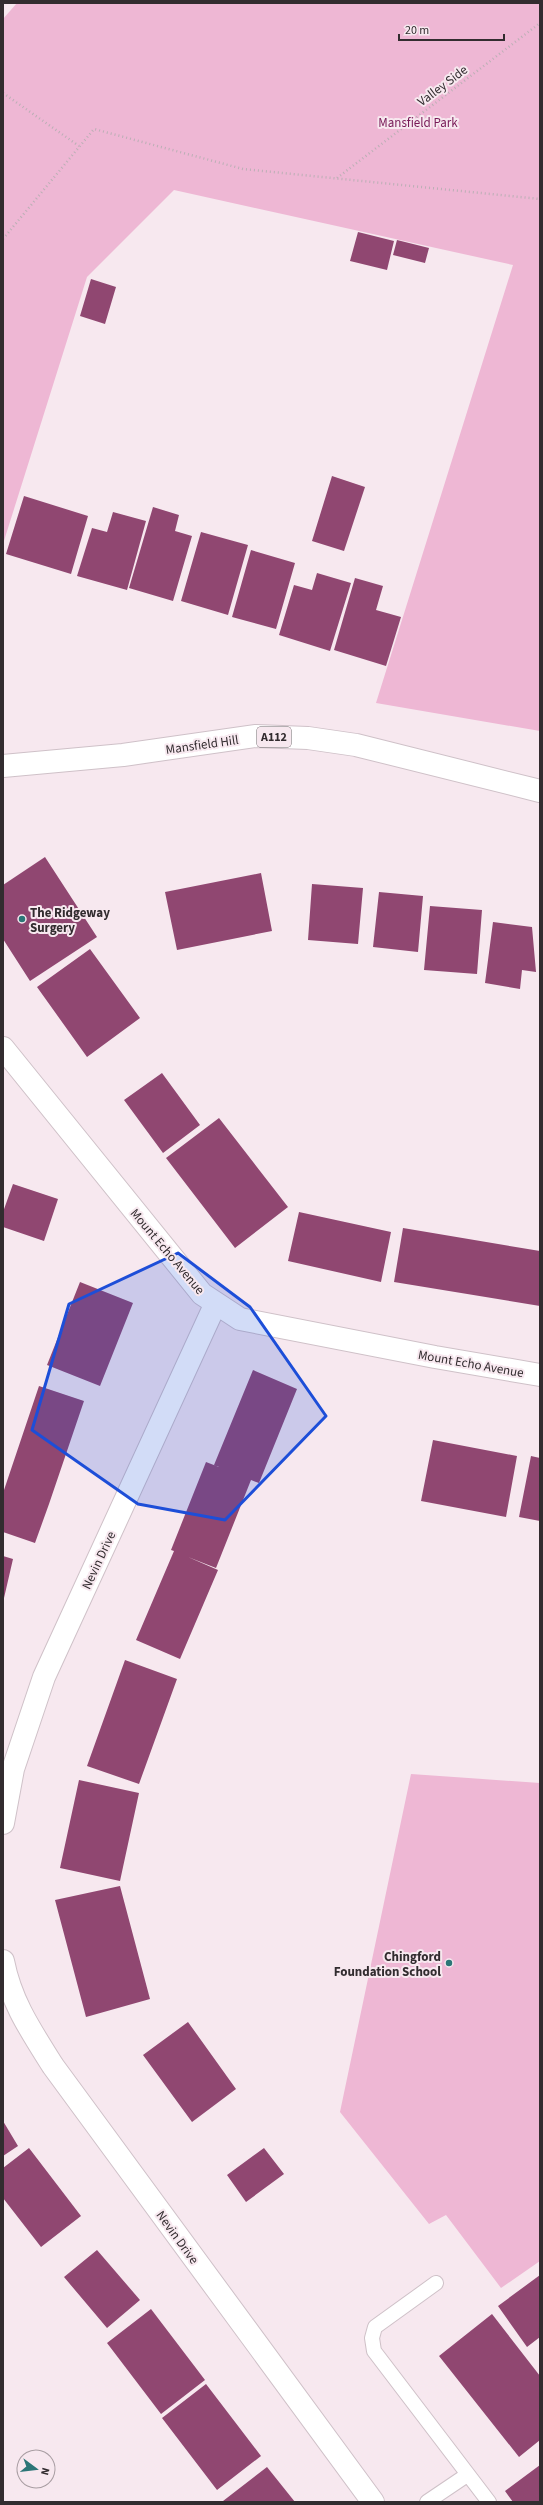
<svg xmlns="http://www.w3.org/2000/svg" width="543" height="2505" font-family="'Source Sans 3',sans-serif">
  <style>
    .green { fill: #eeb7d4 }
    .building { fill: #904771 }
    .lines { fill: none; stroke-linecap: round; stroke-linejoin: round }
    .service-casing { stroke: #cfc1c8; stroke-width: 16 }
    .minor-casing { stroke: #cfc1c8; stroke-width: 24 }
    .primary-casing { stroke: #cfc1c8; stroke-width: 24 }
    .path { stroke: #bbafb5; stroke-width: 2.5; stroke-dasharray: 1 3; stroke-linecap: butt }
    .service { stroke: #fff; stroke-width: 14 }
    .minor { stroke: #fff; stroke-width: 22 }
    .primary { stroke: #fff; stroke-width: 22 }
    .marked { fill: #1d4ed8; fill-opacity: 0.2; stroke: #1d4ed8; stroke-width: 3; stroke-linejoin: round }
    .poi-dot { fill: #2c7677; stroke: #f7e8ef; stroke-width: 1.5 }
    .labels { text-anchor: middle; stroke-width: 4; stroke-linejoin: round; paint-order: stroke }
    .shield { fill: #f7e8ef; stroke: #6d6469; stroke-width: 1 }
    .shield-label { font-size: 12px; font-weight: bold; fill: #322c2f }
    .street-label { font-size: 13px; fill: #322c2f; stroke: #f7e8ef }
    .park-label { font-size: 13px; fill: #781a57; stroke: #f7e8ef }
    .poi-label { font-size: 13px; font-weight: bold; fill: #322c2f; stroke: #f7e8ef; text-anchor: start }
  </style>
  <rect width="100%" height="100%" fill="#f7e8ef"/>
  <!-- green -->
  <path class="green" d="M17 3H540V731L376 703 513 265 174 190 87 277 3 544V19Z
    M411 1774 540 1783V2261L501 2288 446 2215 429 2224 340 2112Z"/>
  <!-- building -->
  <path class="building" d="M358 232 394 241 387 270 350 261Z
    M397 240 429 248 425 263 393 255Z
    M91 279 116 287 105 324 80 316Z
    M332 476 365 487 344 551 312 541Z
    M24 496 88 516 71 574 6 554Z
    M153 507 179 515 175 531 192 536 173 601 129 588Z
    M113 512 146 521 127 590 77 576 92 528 107 532Z
    M201 532 248 545 228 615 181 601Z
    M251 550 295 563 276 629 232 617Z
    M317 573 351 583 330 651 279 635 294 585 312 590Z
    M355 578 383 586 376 610 401 617 386 666 334 650Z
    M45 857 97 937 30 981 3 939V885Z
    M261 873 272 931 177 950 165 892Z
    M312 884 363 888 358 944 308 940Z
    M379 892 423 896 418 952 373 947Z
    M430 906 482 910 477 974 424 970Z
    M493 922 532 927 536 972 522 970 520 989 485 983Z
    M90 949 140 1018 87 1057 37 987Z
    M162 1073 200 1125 163 1153 124 1100Z
    M219 1118 288 1207 235 1248 166 1158Z
    M13 1184 58 1199 44 1241 3 1227V1212Z
    M299 1212 391 1232 381 1282 288 1261Z
    M403 1228 540 1251V1306L394 1282Z
    M80 1282 133 1303 100 1386 47 1365Z
    M253 1370 297 1389 259 1483 251 1480 216 1568 188 1557 218 1570 180 1659 136 1640 174 1551 171 1550 206 1462 219 1467 214 1465Z
    M39 1386 84 1401 49 1504 35 1500 49 1504 35 1543 3 1532V1493Z
    M433 1440 517 1456 506 1517 421 1501Z
    M531 1456 540 1458V1521L519 1517Z
    M3 1556 13 1559 4 1598H3Z
    M125 1660 177 1679 139 1784 87 1766Z
    M79 1780 139 1793 120 1881 60 1868Z
    M120 1886 150 1999 86 2017 55 1900Z
    M188 2022 236 2089 192 2122 143 2055Z
    M3 2121 18 2146 3 2156Z
    M29 2148 81 2216 41 2247 3 2198V2168Z
    M264 2148 284 2174 246 2202 227 2175Z
    M97 2250 140 2300 107 2328 64 2277Z
    M540 2275V2337L527 2347 498 2306Z
    M151 2309 205 2380 161 2414 107 2343Z
    M492 2314 540 2376V2440L519 2457 439 2356Z
    M206 2384 261 2456 217 2490 162 2418Z
    M540 2465V2502H513L505 2491Z
    M267 2467 295 2502H224L223 2501Z"/>
  <g class="lines">
    <defs>
      <path id="service" d="M436 2283 375 2327 372 2338 374 2351 489 2502
        M427 2502 467 2475"/>
      <path id="minor" d="M3 1048 202 1294 240 1319 435 1357 540 1375
        M3 1823 13 1769 44 1677 215 1305
        M3 1961C11 2002 31 2031 53 2066L373 2502"/>
      <path id="primary" d="M3 766 123 755 256 736 308 738 356 745 540 791"/>
    </defs>
    <!-- service casing -->
    <use href="#service" class="service-casing"/>
    <!-- minor casing -->
    <use href="#minor" class="minor-casing"/>
    <!-- primary casing -->
    <use href="#primary" class="primary-casing"/>
    <!-- path -->
    <path class="path" d="M3 93 79 146
      M337 178 540 23
      M3 239 94 129 243 169 540 199"/>
    <!-- service -->
    <use href="#service" class="service"/>
    <!-- minor -->
    <use href="#minor" class="minor"/>
    <!-- primary -->
    <use href="#primary" class="primary"/>
  </g>
  <!-- marked area -->
  <path class="marked" d="M178 1253 250 1307 326 1416 225 1520 138 1504 32 1430 69 1304Z"/>
  <!-- markers -->
  <g class="poi-dot">
    <circle cx="22" cy="919" r="4"/>
    <circle cx="449" cy="1963" r="4"/>
  </g>
  <g class="labels">
    <!-- shield labels -->
    <rect class="shield" x="257" y="727" width="34" height="20" rx="3"/>
    <g class="shield-label">
      <text x="274" y="741">A112</text>
    </g>
    <!-- street labels -->
    <g class="street-label">
      <text transform="translate(442 85) rotate(-37)" y="5">Valley Side</text>
      <text transform="translate(202 744) rotate(-8)" y="5">Mansfield Hill</text>
      <text transform="translate(168 1251) rotate(50)" y="5">Mount Echo Avenue</text>
      <text transform="translate(471 1363) rotate(10)" y="5">Mount Echo Avenue</text>
      <text transform="translate(98 1560) rotate(-65)" y="5">Nevin Drive</text>
      <text transform="translate(178 2237) rotate(54)" y="5">Nevin Drive</text>
    </g>
    <!-- park labels -->
    <g class="park-label">
      <text x="418" y="127">Mansfield Park</text>
    </g>
    <!-- poi labels -->
    <g class="poi-label">
      <text x="30" y="917">The Ridgeway<tspan x="30" dy="15">Surgery</tspan></text>
      <text x="441" y="1961" text-anchor="end">Chingford<tspan x="441" dy="15">Foundation School</tspan></text>
    </g>
  </g>
  <!-- border -->
  <rect width="543" height="2505" fill="none" stroke="#322c2f" stroke-width="8"/>
  <!-- north arrow -->
  <g transform="translate(36 2469) rotate(105)"><circle r="19" fill="#f7e8ef" stroke="#a89da2"/>
  <path d="M0-3L7 15L0 10L-7 15Z" fill="#2c7677"/>
  <text y="-6" font-size="11" font-weight="bold" text-anchor="middle" fill="#322c2f">N</text>
  </g>
  <!-- scale -->
  <path d="M399 34v6h105v-6" fill="none" stroke="#322c2f" stroke-width="2"/>
  <text x="405" y="34" font-size="12" fill="#322c2f" stroke="#f7e8ef" stroke-width="3" paint-order="stroke">20 m</text>
</svg>
